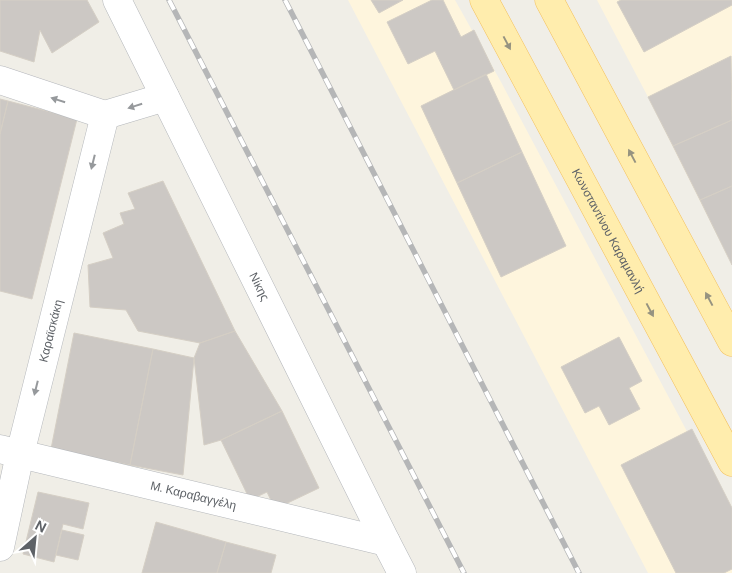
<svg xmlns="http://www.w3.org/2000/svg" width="732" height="573" font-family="'DM Sans',sans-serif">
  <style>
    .commercial { fill: #fef5dd }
    .building { fill: #ccc8c4; stroke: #d5cfc5 }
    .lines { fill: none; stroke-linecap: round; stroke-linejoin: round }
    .minor-casing { stroke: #b4b7bb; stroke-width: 29 }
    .major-casing { stroke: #f4c05c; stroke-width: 29 }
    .minor { stroke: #fff; stroke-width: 28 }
    .major { stroke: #ffedad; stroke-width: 28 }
    .rail-casing { stroke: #b5b6b7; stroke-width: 5.5 }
    .rail { stroke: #fff; stroke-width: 4; stroke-dasharray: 11; stroke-linecap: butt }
    .oneway { fill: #969380 }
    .oneway2 { fill: #96999c }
    .labels { text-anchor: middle; stroke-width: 5; stroke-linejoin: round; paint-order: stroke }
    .street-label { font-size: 12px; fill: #5e6267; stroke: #fff }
  </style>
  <rect width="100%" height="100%" fill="#f0eee7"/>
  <!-- commercial -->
  <path class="commercial" d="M348 0H455L501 82 732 516V573H648Z
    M597 0H732V265L648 97Z"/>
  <!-- building -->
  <path class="building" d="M0 0H87L99 22 52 53 40 30 34 62 0 51Z
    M371 0H403L379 13Z
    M432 0H443L461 37 474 30 494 71 454 90 435 51 408 64 387 22Z
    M621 0H732V5L644 52 617 2Z
    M731 56 732 120 673 146 648 97Z
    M486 74 522 152 457 183 421 106Z
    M0 99 8 101 0 134Z
    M8 101 77 119 32 299 0 291V134Z
    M732 120V186L700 200 673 146Z
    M522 152 566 246 501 277 457 183Z
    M163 181 235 331 200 343 138 331 126 310 90 307 88 265 113 258 103 233 124 224 120 213 135 209 128 193Z
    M732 186V265L700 200Z
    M235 331 282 411 221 440 204 445 194 358 200 343Z
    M74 333 153 349 130 465 51 449Z
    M619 337 642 381 629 388 640 409 609 425 599 406 585 413 561 367Z
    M153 349 194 358 183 475 130 465Z
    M282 411 319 488 275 509 267 492 250 500 221 440Z
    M692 429 732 508V569L724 573H676L621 465Z
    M38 492 89 503 83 529 63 524 54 562 23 554Z
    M156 522 226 542 217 573H142Z
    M62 530 84 535 78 560 56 555Z
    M226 542 276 555 271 573H217Z"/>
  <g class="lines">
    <defs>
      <g id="minor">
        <path id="s1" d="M117 0 386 542 402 573"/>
        <path d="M0 80 105 115 165 97"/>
        <path id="s2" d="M0 449 386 542"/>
        <path id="s3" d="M0 547 20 454 105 115"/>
      </g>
      <g id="major">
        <path id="s4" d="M484 0 732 462"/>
        <path d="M549 0 732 342"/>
      </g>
    </defs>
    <!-- minor casing -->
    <use href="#minor" class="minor-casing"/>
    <!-- major casing -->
    <use href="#major" class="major-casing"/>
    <!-- minor -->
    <use href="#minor" class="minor"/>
    <!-- major -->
    <use href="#major" class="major"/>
    <defs>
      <path id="rail" d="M169 0 464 573
        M285 0 579 573"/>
    </defs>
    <!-- rail casing -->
    <use href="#rail" class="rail-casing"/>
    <!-- rail -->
    <use href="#rail" class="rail"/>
  </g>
  <!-- one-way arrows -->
  <defs><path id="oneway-solid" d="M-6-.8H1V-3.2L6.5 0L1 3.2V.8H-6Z" transform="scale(1.25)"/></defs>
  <g class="oneway">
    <use href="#oneway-solid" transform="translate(507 43) rotate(62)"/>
    <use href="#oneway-solid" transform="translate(632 156) rotate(-118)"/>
    <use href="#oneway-solid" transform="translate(709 299) rotate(-118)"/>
    <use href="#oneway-solid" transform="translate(650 310) rotate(62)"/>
  </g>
  <g class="oneway2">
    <use href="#oneway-solid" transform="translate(58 100) rotate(-162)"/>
    <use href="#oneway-solid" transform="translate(135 106) rotate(163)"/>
    <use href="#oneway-solid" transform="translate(93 162) rotate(104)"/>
    <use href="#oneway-solid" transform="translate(36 388) rotate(104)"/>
  </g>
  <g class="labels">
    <!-- street labels -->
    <g class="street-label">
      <text dy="4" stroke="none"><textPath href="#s4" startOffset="262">Κωνσταντίνου Καραμανλή</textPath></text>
      <text dy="4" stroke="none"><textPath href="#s1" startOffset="320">Νίκης</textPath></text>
      <text dy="4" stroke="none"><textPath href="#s3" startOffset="222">Καραϊσκάκη</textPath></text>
      <text dy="4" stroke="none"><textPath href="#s2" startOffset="199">Μ. Καραβαγγέλη</textPath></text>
    </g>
  </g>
  <!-- north arrow -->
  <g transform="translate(35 538) rotate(27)" stroke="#ffffff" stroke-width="4" paint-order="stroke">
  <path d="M0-4L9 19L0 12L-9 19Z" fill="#5e6267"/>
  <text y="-8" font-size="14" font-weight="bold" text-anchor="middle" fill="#5e6267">N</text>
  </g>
</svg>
